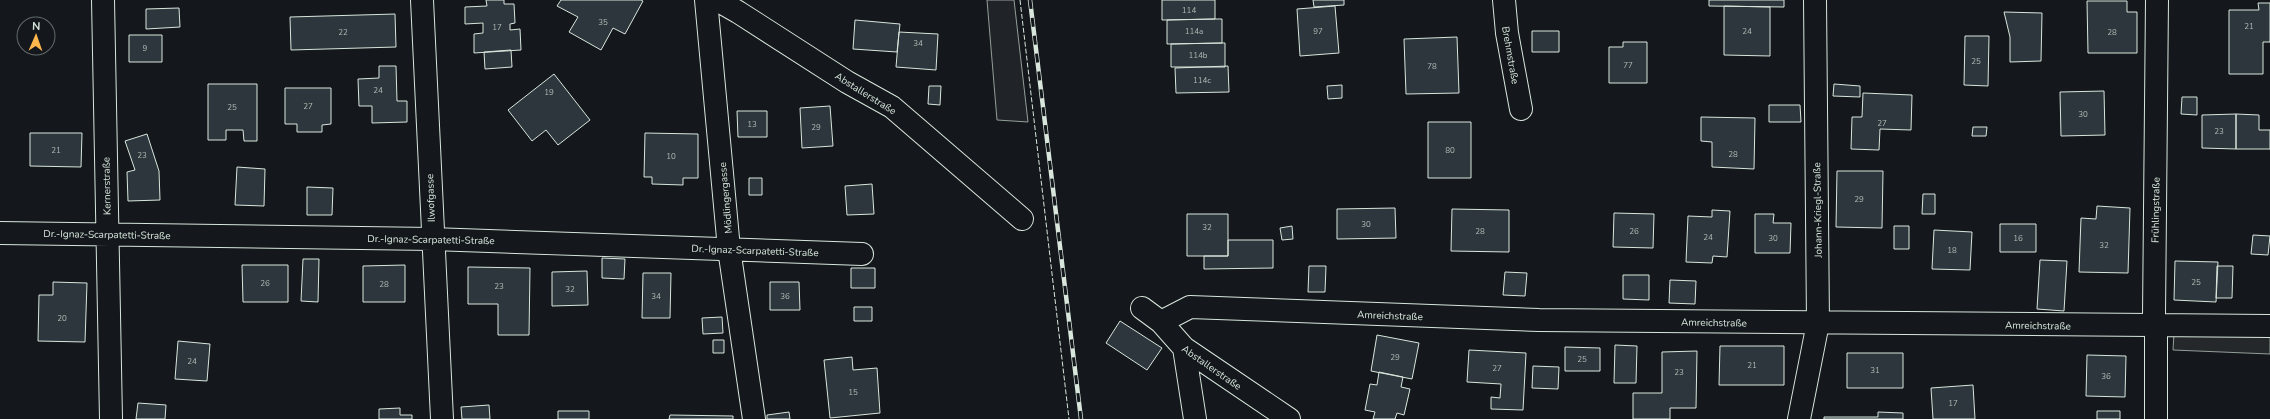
<svg xmlns="http://www.w3.org/2000/svg" width="2270" height="419" font-family="'Nunito Sans',sans-serif">
  <style>
    .green { fill: #202428; stroke: #939e99 }
    .parking { fill: #24282b; stroke: #939e99 }
    .building { fill: #2c363c; stroke: #d8e6dc }
    .lines { fill: none; stroke-linecap: round; stroke-linejoin: round }
    .minor-casing { stroke: #d8e6dc; stroke-width: 24 }
    .minor { stroke: #14181c; stroke-width: 22 }
    .rail-casing { stroke: #d8e6dc; stroke-width: 4.5 }
    .rail { stroke: #14181c; stroke-width: 3; stroke-dasharray: 9; stroke-linecap: butt }
    .fence { stroke: #d8e6dc; stroke-width: 1; stroke-dasharray: 5 2; stroke-linecap: butt }
    .labels { text-anchor: middle; stroke-width: 3; stroke-linejoin: round; paint-order: stroke }
    .number-label { font-size: 8px; fill: #adbab4 }
    .street-label { font-size: 10px; fill: #d8e6dc; stroke: #14181c }
  </style>
  <rect width="100%" height="100%" fill="#14181c"/>
  <!-- green -->
  <path class="green" d="M987 0H1014L1028 122 997 120Z"/>
  <!-- parking -->
  <path class="parking" d="M2174 333H2270V354L2173 350Z"/>
  <!-- building -->
  <path class="building" d="M486 0H504V4H514L515 23 510 24V30L520 29 521 50 474 53V34L483 33V23L465 24V7L487 6Z
    M561 0H641L643 1 625 34 613 28 601 50 569 32 578 17 557 6Z
    M1162 0H1215V19L1162 20Z
    M1313 0H1344V5L1314 7Z
    M1709 0H1784V7L1709 6Z
    M2087 1H2127V12H2137V53H2088Z
    M2258 3H2270V42H2263V74H2229V10H2259Z
    M1335 6 1339 53 1300 56 1297 9Z
    M1724 6 1770 7V56L1724 55Z
    M179 8 180 27 146 29V9Z
    M2004 12 2042 13 2041 61 2010 62V37Z
    M395 14 396 47 291 50 290 17Z
    M1215 19H1222V43L1167 44V20Z
    M855 20 900 24 897 52 853 49Z
    M1532 31H1559V52H1532Z
    M899 32 938 34 936 70 896 67Z
    M129 35H162V62H129Z
    M1965 36H1989L1988 86 1964 85Z
    M1457 37 1459 93 1406 94 1404 39Z
    M1623 42H1647V83H1609V47H1623Z
    M1222 43H1225V67H1171V44Z
    M511 50 512 67 485 69 484 52Z
    M379 66H396L397 101H407V122L372 123V106H359L358 79 379 78Z
    M1228 66 1229 92 1176 93 1175 68Z
    M554 74 590 120 558 145 546 130 532 141 508 110Z
    M208 84H257V141H244L243 130H226V140H208Z
    M1834 84 1860 86V97L1833 96Z
    M1342 85V98L1328 99 1327 86Z
    M929 86H941L940 105 928 104Z
    M285 88H331V124L322 125V132H297V124H285Z
    M2104 91 2105 135 2061 136 2060 92Z
    M1863 93 1912 95 1911 130 1880 129 1879 150 1851 149 1852 117H1862Z
    M2182 97H2197V115L2181 114Z
    M1769 105H1800L1801 122H1769Z
    M830 106 833 146 802 148 800 108Z
    M737 111H767V137H738Z
    M2236 114V149L2202 148V115Z
    M2236 114 2259 115V130H2270V149H2236Z
    M1701 117 1755 118 1754 169 1712 167V142L1701 141Z
    M1428 122H1471V178H1428Z
    M1973 127H1987L1986 136H1972Z
    M30 133H82L81 167 30 166Z
    M645 133 698 134V178H683V185L652 184V177H644Z
    M147 134 159 171 160 200 128 201 127 172 135 170 125 141Z
    M237 167 265 169 264 206 235 205Z
    M1837 171H1883L1882 228 1836 227Z
    M749 178H762V195H749Z
    M872 184 874 214 847 215 845 186Z
    M307 187 333 188 332 215H307Z
    M1923 194H1935V214H1922Z
    M2097 206 2130 208 2128 273 2079 272 2081 218 2096 219Z
    M1395 208 1396 238 1337 239V209Z
    M1452 209 1509 210V252L1451 251Z
    M1712 210 1730 211 1727 257 1713 256 1712 263 1686 262 1688 216 1712 217Z
    M1614 213 1654 214 1653 248 1613 247Z
    M1187 214H1228V256H1187Z
    M1755 214H1774L1773 223H1791L1790 253H1755Z
    M2000 224H2036V252H2000Z
    M1292 226 1293 239 1282 240 1280 228Z
    M1894 226H1909V249H1894Z
    M1934 230 1972 232 1970 270 1932 269Z
    M2253 235 2270 236 2268 255 2251 254Z
    M1228 240H1273V268L1204 269V256H1228Z
    M602 258 625 259 624 279 602 278Z
    M303 259H319L318 302 301 301Z
    M2040 260 2067 261 2064 311 2037 309Z
    M2175 261 2218 262 2216 302 2174 300Z
    M242 265H288V302H243Z
    M405 265V302H363V266Z
    M1309 266H1326L1325 292H1308Z
    M2217 266H2233L2232 298H2216Z
    M468 267 530 268 529 335H498V304H468Z
    M851 268H875V288H851Z
    M587 271 588 305 552 306V272Z
    M1505 272 1527 273 1525 296 1503 295Z
    M643 273H671L670 318H642Z
    M1623 275H1649V300L1623 299Z
    M1670 280 1696 281 1695 304 1669 303Z
    M53 282 87 283 85 342 38 341 39 295H53Z
    M770 282H799L800 310H770Z
    M854 307H872V321H854Z
    M722 317 723 333 703 334 702 318Z
    M1120 321 1162 348 1147 370 1106 343Z
    M1377 335 1419 343 1412 379 1371 371Z
    M713 340H724V353H713Z
    M178 341 210 344 207 381 175 379Z
    M1615 345 1637 346 1636 383H1614Z
    M1720 346H1784V385H1719Z
    M1565 347 1600 348V371H1565Z
    M1469 350 1526 353 1523 410 1491 409V397L1500 398 1501 384 1467 382Z
    M1697 351 1696 408H1670V419H1633V393H1662V352Z
    M1847 353H1903V388H1847Z
    M2087 355 2126 356 2125 397 2086 396Z
    M852 357 853 370 877 368 880 413 830 418 824 360Z
    M1533 366 1559 367 1558 389 1532 388Z
    M1379 372 1403 377 1401 387 1410 389 1404 415 1397 413 1395 419H1373L1375 412 1365 410 1370 384 1377 385Z
    M1973 385 1975 419H1933L1931 388Z
    M138 403 166 405 165 419H136Z
    M489 405 490 419H462L461 407Z
    M400 408V415H412V419H379V409Z
    M558 411H589V419H558Z
    M2097 411H2120V419H2097Z
    M789 412 790 419H767V415Z
    M1878 412 1903 413V419H1824V417H1878Z
    M670 415 733 416V419H669Z"/>
  <g class="lines">
    <defs>
      <path id="minor" d="M103 0 111 419
        M422 0 442 419
        M706 0 729 249 754 419
        M717 0 738 12 847 82 892 107 1022 219
        M1504 0 1507 33 1521 109
        M0 233 432 239 862 254
        M1142 308 1161 322 1184 348 1289 419
        M1161 322 1190 307 1539 320 2270 326
        M1184 348 1195 419
        M1799 419 1818 323 1815 0
        M2156 419V327L2154 315 2157 0"/>
    </defs>
    <!-- minor casing -->
    <use href="#minor" class="minor-casing"/>
    <!-- minor -->
    <use href="#minor" class="minor"/>
    <defs>
      <path id="rail" d="M1030 0 1081 419"/>
    </defs>
    <!-- rail casing -->
    <use href="#rail" class="rail-casing"/>
    <!-- rail -->
    <use href="#rail" class="rail"/>
    <!-- fence -->
    <path class="fence" d="M1020 0 1069 419"/>
  </g>
  <g class="labels">
    <!-- number labels -->
    <g class="number-label">
      <text x="1189" y="13">114</text>
      <text x="603" y="25">35</text>
      <text x="2249" y="29">21</text>
      <text x="497" y="30">17</text>
      <text x="1194" y="34">114a</text>
      <text x="1318" y="34">97</text>
      <text x="1747" y="34">24</text>
      <text x="343" y="35">22</text>
      <text x="2112" y="35">28</text>
      <text x="918" y="46">34</text>
      <text x="145" y="51">9</text>
      <text x="1198" y="58">114b</text>
      <text x="1976" y="64">25</text>
      <text x="1628" y="68">77</text>
      <text x="1432" y="69">78</text>
      <text x="1202" y="83">114c</text>
      <text x="378" y="93">24</text>
      <text x="549" y="95">19</text>
      <text x="308" y="109">27</text>
      <text x="232" y="110">25</text>
      <text x="2083" y="117">30</text>
      <text x="1882" y="126">27</text>
      <text x="752" y="127">13</text>
      <text x="816" y="130">29</text>
      <text x="2219" y="134">23</text>
      <text x="56" y="153">21</text>
      <text x="1450" y="153">80</text>
      <text x="1733" y="157">28</text>
      <text x="142" y="158">23</text>
      <text x="671" y="159">10</text>
      <text x="1859" y="202">29</text>
      <text x="1366" y="227">30</text>
      <text x="1207" y="230">32</text>
      <text x="1480" y="234">28</text>
      <text x="1634" y="234">26</text>
      <text x="1708" y="240">24</text>
      <text x="1773" y="241">30</text>
      <text x="2018" y="241">16</text>
      <text x="2104" y="248">32</text>
      <text x="1952" y="253">18</text>
      <text x="2196" y="285">25</text>
      <text x="265" y="286">26</text>
      <text x="384" y="287">28</text>
      <text x="499" y="289">23</text>
      <text x="570" y="292">32</text>
      <text x="656" y="299">34</text>
      <text x="785" y="299">36</text>
      <text x="62" y="321">20</text>
      <text x="1395" y="360">29</text>
      <text x="1582" y="362">25</text>
      <text x="192" y="364">24</text>
      <text x="1752" y="368">21</text>
      <text x="1497" y="371">27</text>
      <text x="1875" y="373">31</text>
      <text x="1679" y="375">23</text>
      <text x="2106" y="379">36</text>
      <text x="853" y="395">15</text>
      <text x="1953" y="406">17</text>
    </g>
    <!-- street labels -->
    <g class="street-label">
      <text transform="translate(1511 55) rotate(80)" y="4">Brehmstraße</text>
      <text transform="translate(866 93) rotate(32)" y="4">Abstallerstraße</text>
      <text transform="translate(106 186) rotate(-91)" y="4">Kernerstraße</text>
      <text transform="translate(430 198) rotate(-92)" y="4">Ilwofgasse</text>
      <text transform="translate(725 198) rotate(-95)" y="4">Mödlingergasse</text>
      <text transform="translate(1817 210) rotate(-91)" y="4">Johann-Kriegl-Straße</text>
      <text transform="translate(2155 210) rotate(-89)" y="4">Frühlingstraße</text>
      <text transform="translate(107 234) rotate(1)" y="4">Dr.-Ignaz-Scarpatetti-Straße</text>
      <text transform="translate(431 239) rotate(1)" y="4">Dr.-Ignaz-Scarpatetti-Straße</text>
      <text transform="translate(755 250) rotate(2)" y="4">Dr.-Ignaz-Scarpatetti-Straße</text>
      <text transform="translate(1390 315) rotate(2)" y="4">Amreichstraße</text>
      <text transform="translate(1714 322) rotate(1)" y="4">Amreichstraße</text>
      <text transform="translate(2038 325) rotate(1)" y="4">Amreichstraße</text>
      <text transform="translate(1212 367) rotate(35)" y="4">Abstallerstraße</text>
    </g>
  </g>
  <!-- north arrow -->
  <g transform="translate(36 36) rotate(2)"><circle r="19" fill="#14181c" stroke="#626a69"/>
  <path d="M0-3L7 15L0 10L-7 15Z" fill="#ffb74d"/>
  <text y="-6" font-size="11" font-weight="bold" text-anchor="middle" fill="#d8e6dc">N</text>
  </g>
</svg>
